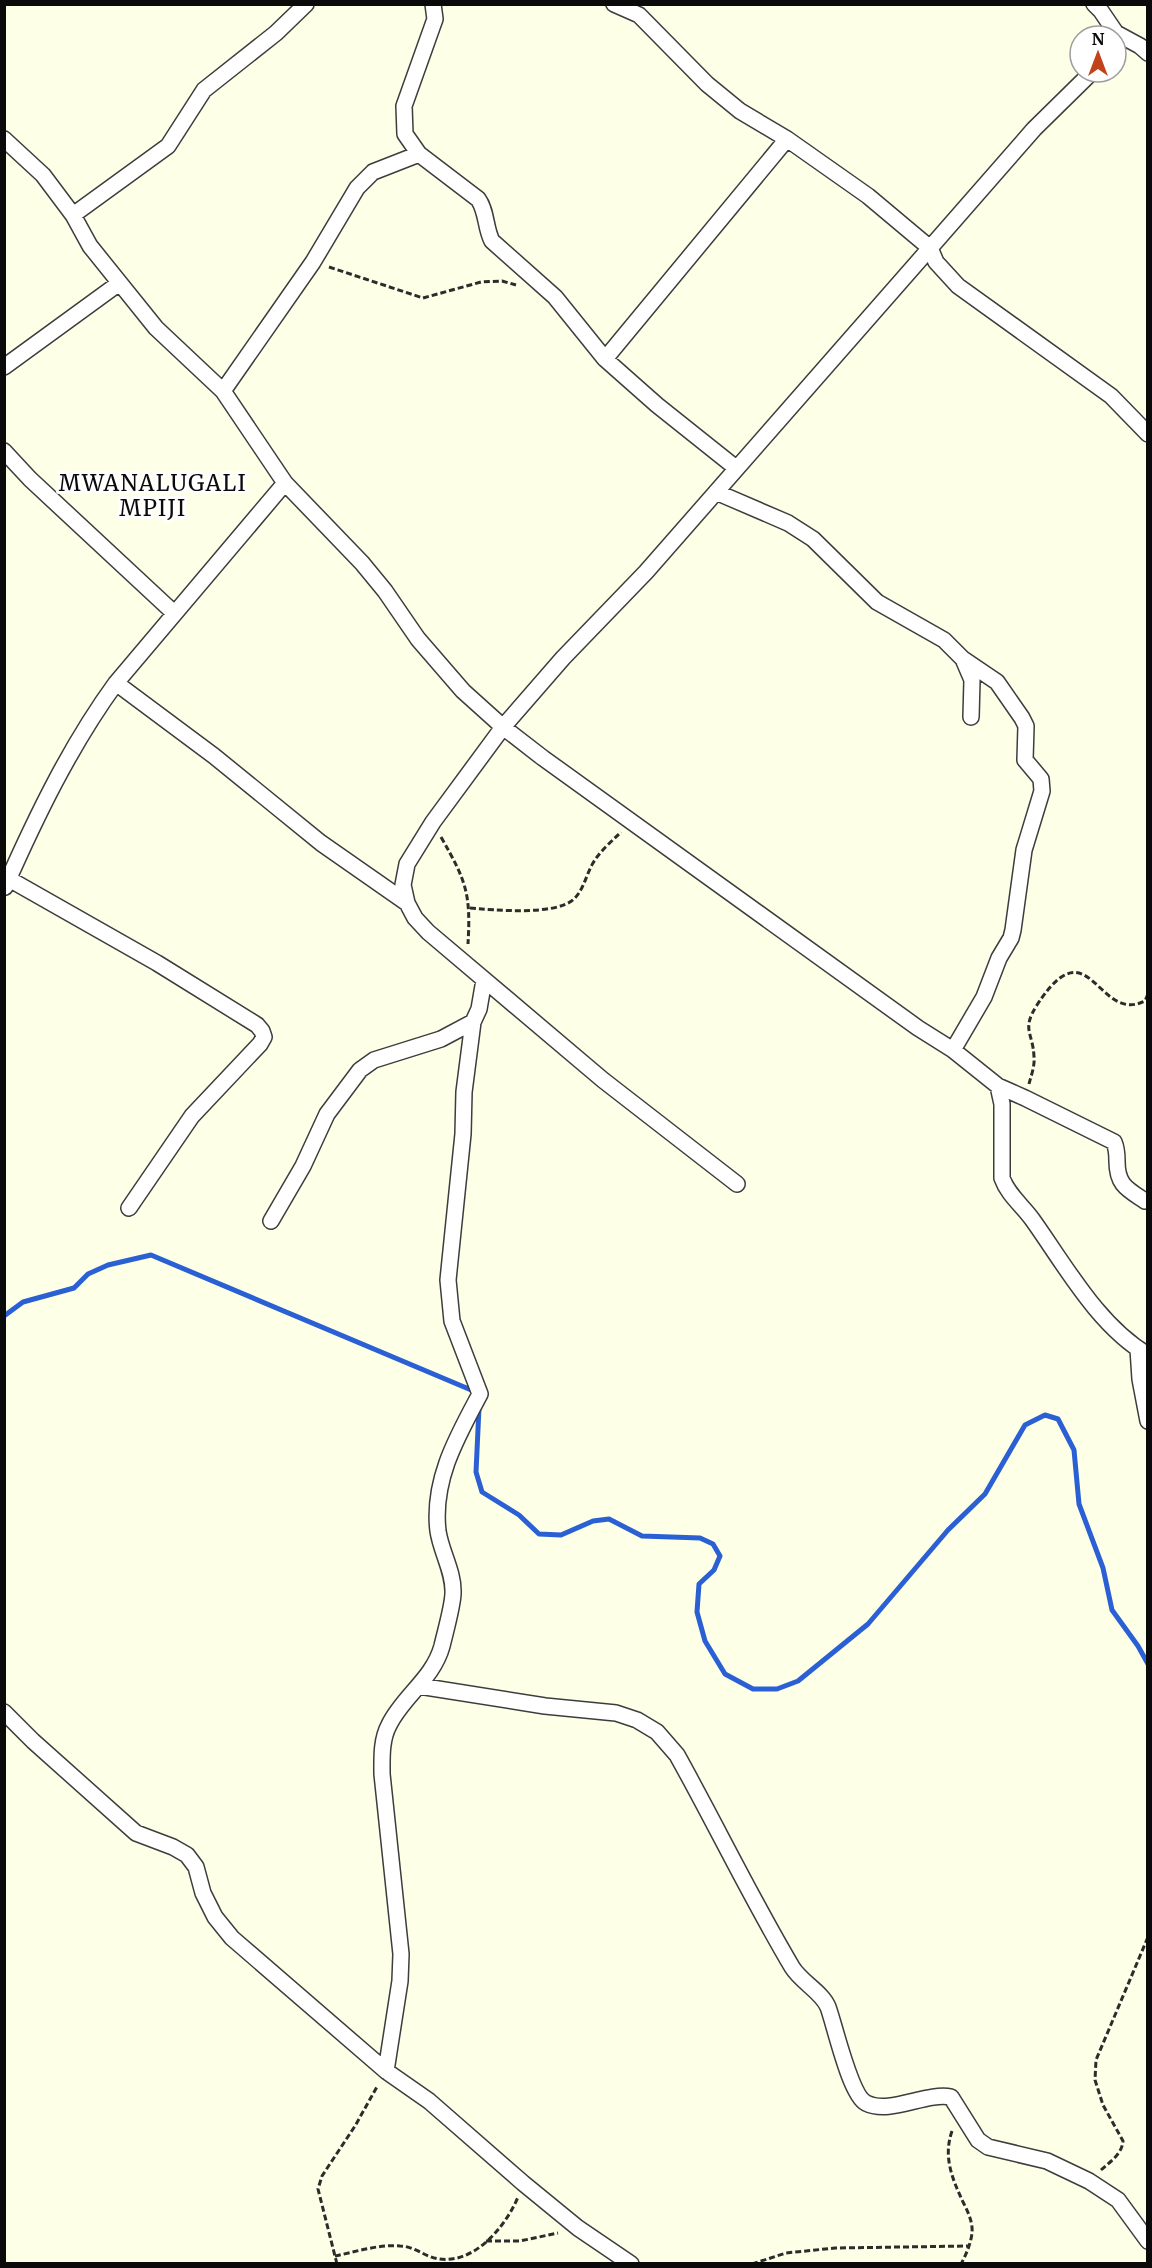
<svg xmlns="http://www.w3.org/2000/svg" width="1152" height="2268" font-family="Merriweather,serif">
  <style>
    .lines { fill: none; stroke-linecap: round; stroke-linejoin: round }
    .stream { stroke: #2b60d5; stroke-width: 5 }
    .minor-casing { stroke: #3d3d3d; stroke-width: 18 }
    .path { stroke: #2c2c2c; stroke-width: 3; stroke-dasharray: 6 3; stroke-linecap: butt }
    .minor { stroke: #fff; stroke-width: 15 }
    .labels { text-anchor: middle; stroke-width: 6; stroke-linejoin: round; paint-order: stroke }
    .quarter-label { font-size: 22px; letter-spacing: 1.5px; fill: #0a0a0a; stroke: #fff }
  </style>
  <rect width="100%" height="100%" fill="#fdffe7"/>
  <g class="lines">
    <!-- stream -->
    <path class="stream" d="M4 1316 23 1302 74 1288 88 1274 108 1265 151 1255 476 1392
      M479 1408 476 1472 482 1492 519 1515 539 1534 561 1535 593 1521 609 1519 642 1536 700 1538 713 1544 720 1556 714 1570 699 1584 697 1612 705 1641 725 1674 753 1689H777L798 1681 868 1624 948 1530 985 1494 1025 1425 1045 1415 1058 1419 1074 1450 1079 1504 1103 1568 1112 1610 1138 1646 1148 1664"/>
    <defs>
      <path id="minor" d="M433 4 435 19 404 106 405 134 419 154 478 199C487 211 485 228 492 241L555 297 605 359 657 405 736 468
        M614 4 639 15 707 84 740 111 787 139 868 196 930 248 646 572 563 658 503 727 433 822 407 864 403 885 407 903 415 918 428 932 603 1080 737 1184
        M1094 4 1101 11 1116 33 1115 36
        M1116 33 1140 46 1148 53
        M1092 72 1034 129 930 248 936 262 958 286 1111 396 1148 434
        M4 139 43 175 73 215 90 246 156 328 223 391 285 483 362 563 385 591 418 639 463 691 503 727 543 758 918 1028 953 1050 998 1086 1002 1104V1178C1008 1195 1022 1205 1032 1219 1065 1265 1098 1326 1148 1355
        M73 215 168 146 204 90 276 33 306 4
        M605 359 787 139
        M4 367 118 284
        M223 391 313 262 357 188 373 172 419 154
        M4 451 30 479 174 613
        M716 492 788 523 813 539 877 602 944 640 963 659 972 680 971 717
        M116 683 214 756 321 843 407 903
        M9 879 157 963 257 1025 262 1031 264 1037 260 1044 192 1116 129 1208
        M5 887C36 817 70 746 116 683L285 483
        M953 1050 984 997 999 958 1011 938 1013 930 1024 850 1042 791 1041 779 1025 760 1026 726 1022 718 997 682 963 659
        M998 1086 1025 1098 1114 1142C1117 1149 1117 1154 1117 1161 1117 1185 1127 1189 1145 1201
        M271 1221 303 1166 327 1114 360 1070 374 1060 441 1039 473 1022 479 1009 484 980
        M1138 1349 1140 1379 1148 1421
        M419 1686 545 1706 616 1713 637 1720 657 1732 677 1755C716 1825 751 1898 792 1967 801 1982 822 1992 828 2007 835 2026 850 2095 866 2103 890 2115 926 2092 951 2097L978 2140 988 2147 1047 2161 1089 2181 1118 2200 1148 2241
        M4 1712 33 1741 136 1833 173 1847 187 1855 196 1867 203 1893 215 1917 232 1938 386 2071 429 2101 523 2183 578 2228 631 2264
        M386 2071 400 1981 401 1954 382 1774C382 1758 381 1740 389 1725 403 1696 433 1679 442 1646 445 1633 453 1605 453 1593 454 1572 441 1552 438 1531 432 1480 457 1437 480 1394L452 1321 448 1280 463 1134 464 1092 473 1022"/>
    </defs>
    <!-- minor casing -->
    <use href="#minor" class="minor-casing"/>
    <!-- path -->
    <path class="path" d="M329 267 423 298 481 282 502 281 516 285
      M441 837C466 881 471 893 468 944
      M470 908C494 910 556 916 574 899 584 889 586 875 593 863 600 851 612 841 621 832
      M1029 1084C1031 1076 1035 1066 1034 1057 1033 1032 1021 1030 1037 1005 1090 923 1097 1025 1145 1001L1148 994
      M952 2131C943 2157 952 2178 963 2202 968 2212 973 2222 972 2233 971 2243 966 2255 961 2264
      M1101 2170C1110 2162 1122 2154 1123 2141L1103 2105 1095 2080 1096 2060 1148 1937
      M486 2241H520L558 2233
      M335 2256C355 2252 379 2244 400 2246 414 2246 425 2257 439 2259 475 2264 506 2226 518 2197
      M337 2264 318 2189 322 2176 355 2126 378 2085
      M752 2264 786 2253 835 2248 969 2246"/>
    <!-- minor -->
    <use href="#minor" class="minor"/>
  </g>
  <g class="labels">
    <!-- quarter labels -->
    <g class="quarter-label">
      <text x="153" y="491">MWANALUGALI<tspan x="153" dy="25">MPIJI</tspan></text>
    </g>
  </g>
  <!-- border -->
  <rect width="1152" height="2268" fill="none" stroke="#0a0a0a" stroke-width="12"/>
  <!-- north arrow -->
  <g transform="translate(1098 54)"><circle r="28" fill="#ffffff" stroke="#9d9d9d" stroke-width="1.5"/>
  <path d="M0-4.5L10 22L0 15L-10 22Z" fill="#c1421b"/>
  <text y="-9" font-size="16" font-weight="bold" text-anchor="middle" fill="#0a0a0a">N</text>
  </g>
</svg>
